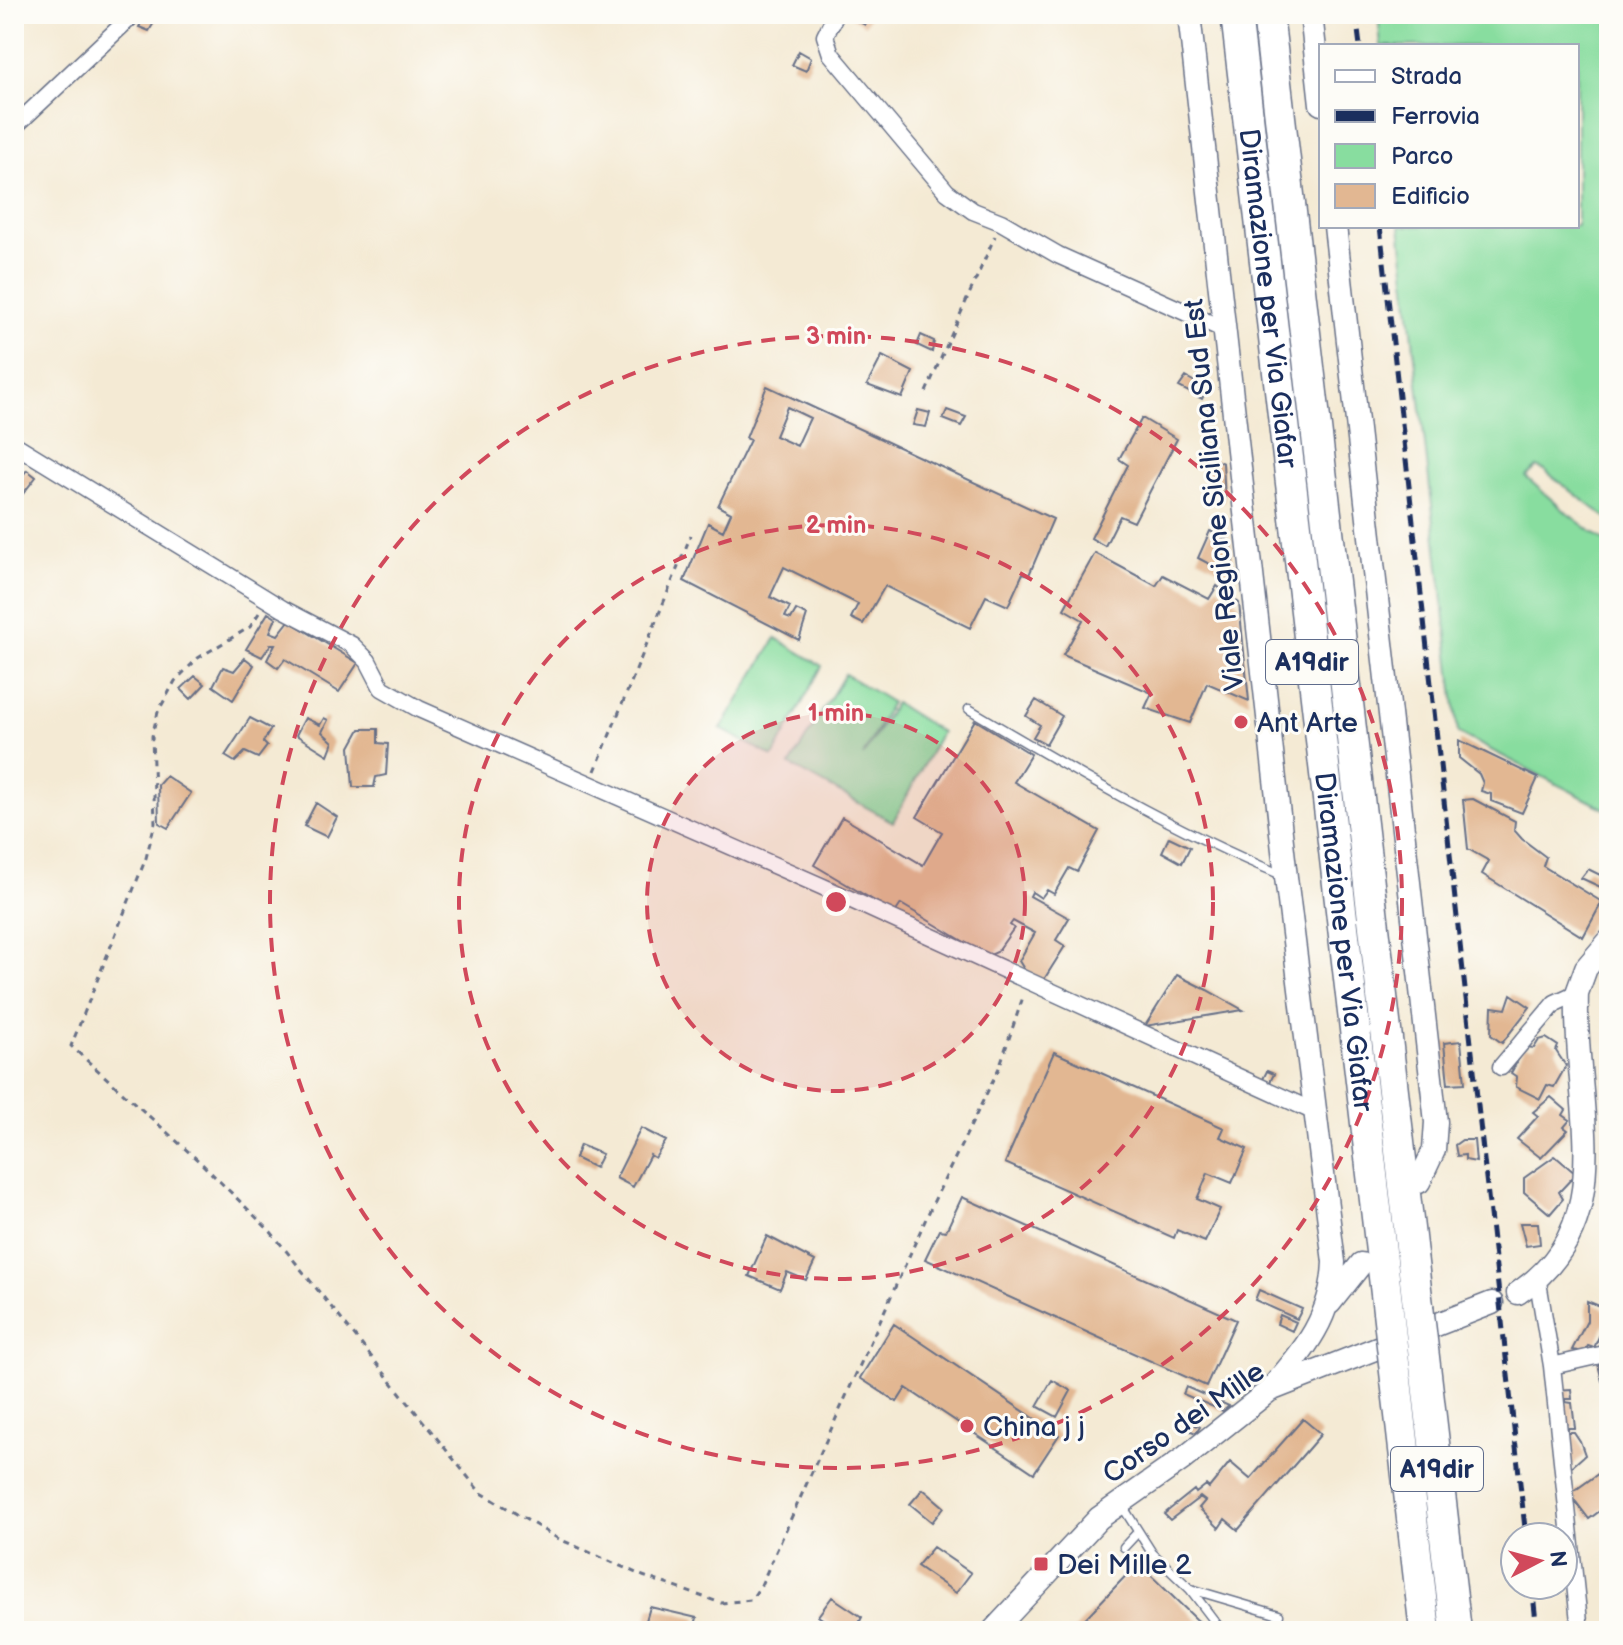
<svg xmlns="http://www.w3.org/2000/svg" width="1623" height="1645" font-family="'Balsamiq Sans',sans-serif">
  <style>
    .green { fill: #88dd9f; stroke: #52867e; stroke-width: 2 }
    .building { fill: #e2b792; fill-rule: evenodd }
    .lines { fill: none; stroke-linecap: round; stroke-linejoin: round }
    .lane-casing { stroke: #677087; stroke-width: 11 }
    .street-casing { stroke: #677087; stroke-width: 19 }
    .secondary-casing { stroke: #677087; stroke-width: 25 }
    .highway-casing { stroke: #677087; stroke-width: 33 }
    .path { stroke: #677087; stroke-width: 3; stroke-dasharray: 6 6; stroke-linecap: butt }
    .lane { stroke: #fff; stroke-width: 8 }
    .street { stroke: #fff; stroke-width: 16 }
    .secondary { stroke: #fff; stroke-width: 22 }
    .highway { stroke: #fff; stroke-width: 30 }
    .rail { stroke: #1b2f5e; stroke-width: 5; stroke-dasharray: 12 6; stroke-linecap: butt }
    .highway-bridge-casing { stroke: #677087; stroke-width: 33; stroke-linecap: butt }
    .highway-bridge { stroke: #fff; stroke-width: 30 }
    .ring { fill: none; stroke: #d1495b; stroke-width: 4; stroke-dasharray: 14 10 }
    .poi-dot { fill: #d1495b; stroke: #fdfcf7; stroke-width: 3 }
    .labels { text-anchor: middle; stroke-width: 6; stroke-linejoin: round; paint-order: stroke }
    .shield { fill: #fdfcf7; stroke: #5f6c8c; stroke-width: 2 }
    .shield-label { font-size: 26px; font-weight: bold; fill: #1b2f5e }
    .street-label { font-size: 28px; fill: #1b2f5e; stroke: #fdfcf7 }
    .poi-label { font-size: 28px; fill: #1b2f5e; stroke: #fdfcf7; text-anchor: start }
    .centre { fill: #d1495b; stroke: #fdfcf7; stroke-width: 4 }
    .ring-label { font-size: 24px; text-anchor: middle; font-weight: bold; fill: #d1495b; stroke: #fdfcf7; stroke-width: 6; stroke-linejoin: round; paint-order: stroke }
  </style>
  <rect width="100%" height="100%" fill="#fdfcf7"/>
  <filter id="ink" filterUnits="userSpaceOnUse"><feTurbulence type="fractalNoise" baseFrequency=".0125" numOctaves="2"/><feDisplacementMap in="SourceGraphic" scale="16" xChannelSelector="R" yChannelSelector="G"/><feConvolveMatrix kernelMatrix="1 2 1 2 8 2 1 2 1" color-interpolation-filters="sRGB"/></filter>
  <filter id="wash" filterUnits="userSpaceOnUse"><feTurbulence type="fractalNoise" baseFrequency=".006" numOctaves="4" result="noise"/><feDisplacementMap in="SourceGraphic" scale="32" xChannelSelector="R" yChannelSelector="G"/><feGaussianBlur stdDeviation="1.8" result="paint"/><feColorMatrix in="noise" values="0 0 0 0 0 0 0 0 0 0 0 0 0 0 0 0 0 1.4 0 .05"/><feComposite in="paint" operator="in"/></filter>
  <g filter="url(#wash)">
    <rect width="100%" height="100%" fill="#f4ead4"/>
    <!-- green -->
    <path class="green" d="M1378 14H1609V520L1544 470 1537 467 1526 477C1553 501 1578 524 1609 543V811L1458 733 1400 226H1577V46H1381Z
      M776 638 822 666 773 757 721 729Z
      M845 674 891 702 863 756 895 703 941 732 893 822 790 765Z"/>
    <g id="blocks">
      <!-- building -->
      <path class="building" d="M845 14H871L865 25Z
        M145 16 155 21 149 31 139 27Z
        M799 51 811 58 806 71 792 65Z
        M921 335 934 341 932 352 917 345Z
        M882 356 913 372 902 398 867 385Z
        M1186 377 1207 389 1202 399 1179 387Z
        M767 386 1053 519 1029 575 1023 573 1008 606 986 596 970 628 885 586 863 624 851 618 858 604 784 567 770 597 790 607 785 617 791 619 796 610 807 615 799 640 684 581 708 523 723 531 731 513 718 506 750 440 746 438ZM787 407 810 418 797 446 775 436Z
        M918 410 930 413 926 427 913 425Z
        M947 410 966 417 961 426 943 419Z
        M1142 418 1177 439 1134 522 1120 516 1105 546 1091 538 1128 465 1119 459Z
        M1206 457 1223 463 1225 501 1211 503Z
        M27 470 36 477 22 495 14 487Z
        M1210 531 1230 541 1233 561 1226 573 1198 558Z
        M1095 553 1156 586 1163 575 1209 599 1217 586 1239 603 1249 701 1207 683 1190 723 1145 708 1152 693 1063 655 1083 620 1064 609Z
        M268 613 276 618 270 632 278 635 289 621 358 663 339 692 285 659 278 668 267 660 275 644H271L262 657 246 649Z
        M245 658 254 665 233 700 213 686 223 667 234 671Z
        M195 676 205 684 191 699 181 689Z
        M1036 700 1062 716 1046 744 1033 737 1040 725 1026 716Z
        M250 718 271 729 263 742 267 746 258 758 245 752 235 762 225 756Z
        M305 718 320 725 324 718 328 720 322 732 333 742 328 755 296 735Z
        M975 720 1031 754 1014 782 1099 831 1077 872 1069 868 1054 894 1047 890 1041 898 1032 892 1030 896 1069 918 1056 940 1065 946 1043 981 1027 974 1019 961 1035 933 1013 921 1010 925 1014 928 997 952 988 956 901 904 895 913 814 865 842 817 923 865 942 832 917 817Z
        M360 729H378V743L388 744 386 775 376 777 374 787H353L350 747Z
        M1459 740 1538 778 1522 813 1491 801V794L1481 791 1483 783 1479 774 1459 758Z
        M166 776 191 793 168 828 159 823 158 785Z
        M1473 799 1515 821 1514 830 1522 839 1546 857 1543 866 1602 902 1583 937 1482 874 1489 861 1468 849 1463 800Z
        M316 803 337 817 327 837 304 826Z
        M1169 837 1190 847 1182 863 1162 852Z
        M1588 869 1600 875 1603 870 1609 873V891L1581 878Z
        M1177 975 1207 990 1243 1010 1145 1026Z
        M1511 994 1530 1007 1502 1043 1491 1035 1492 1007 1506 1009Z
        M1546 1038 1558 1046 1556 1051 1566 1066 1554 1087 1547 1085 1540 1099 1516 1087 1517 1077 1511 1073 1525 1047 1534 1048 1539 1040Z
        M1461 1041 1465 1083 1448 1084 1444 1043Z
        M1054 1052 1224 1128 1220 1137 1247 1149 1232 1183 1208 1173 1197 1199 1220 1209 1205 1242 1177 1230 1174 1238 1005 1163Z
        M1267 1071 1274 1074 1269 1084 1262 1081Z
        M1551 1097 1566 1110 1563 1115 1570 1120 1564 1127 1568 1130 1541 1158 1517 1139 1538 1116 1533 1112Z
        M641 1128 666 1141 655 1158 650 1155 633 1187 616 1178Z
        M1462 1140H1474L1476 1162 1465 1160V1155L1457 1156 1455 1145Z
        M580 1145 602 1154 595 1168 575 1158Z
        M1555 1156 1576 1174 1559 1192 1563 1199 1550 1214 1524 1192V1178Z
        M962 1197 1236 1320 1206 1386 925 1259 939 1230 946 1231Z
        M1520 1223H1538L1540 1244 1526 1246Z
        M767 1236 815 1261 806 1280 787 1272 780 1289 749 1276Z
        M1259 1290 1302 1309 1297 1319 1255 1300Z
        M1587 1301 1602 1307 1608 1316 1594 1348 1588 1346 1584 1352 1572 1350 1587 1321Z
        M1280 1315 1296 1322 1292 1331 1277 1324Z
        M894 1324 1059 1435 1034 1473 906 1388 897 1402 860 1378Z
        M1609 1358V1379L1602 1381 1597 1360Z
        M1052 1380 1071 1391 1057 1417 1037 1406Z
        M1186 1387 1229 1406 1223 1411 1183 1394Z
        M1571 1389 1572 1399H1565V1402L1572 1403 1575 1428H1568V1432H1574L1580 1441 1585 1455 1566 1472 1557 1390Z
        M1303 1419 1321 1434 1238 1530 1225 1519 1219 1528 1199 1508 1205 1501 1200 1497 1170 1520 1164 1514 1194 1490 1196 1493 1206 1485 1209 1488 1230 1462 1250 1479Z
        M1189 1422 1200 1427 1196 1433 1186 1429Z
        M1609 1466V1504L1589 1519 1570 1494Z
        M923 1489 944 1507 932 1522 910 1504Z
        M933 1547 971 1573 956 1593 917 1566Z
        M1138 1563 1196 1619 1211 1631H1073Z
        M832 1597 862 1617 855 1631H840L818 1616Z
        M650 1607 697 1618 693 1631H643Z"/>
    </g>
  </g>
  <g filter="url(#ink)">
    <use href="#blocks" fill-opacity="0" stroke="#677087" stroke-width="2"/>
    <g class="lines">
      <defs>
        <path id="lane" d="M969 709C1070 769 1173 830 1282 875
          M1121 1504 1152 1553 1190 1589 1222 1631
          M1124 1547 1138 1532
          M1191 1589 1279 1615"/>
        <path id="street" d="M836 14 825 36 831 54 947 192 973 211 1001 222 1058 255 1225 330
          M14 127 134 14
          M14 444 283 609 352 645 368 661 382 688 419 709 821 886 1317 1113
          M1501 1067 1555 1003 1577 993
          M1538 1282 1552 1366 1580 1631
          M1552 1366 1609 1353"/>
        <path id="secondary" d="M1189 14 1286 877 1334 1262C1332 1318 1305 1349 1270 1390
          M1311 14 1321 104
          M1335 226 1436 1122 1434 1150 1419 1182
          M1518 1293C1623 1222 1573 1108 1577 993L1586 968 1609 941
          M1330 1303 1361 1264
          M993 1631 1099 1518 1183 1459 1270 1390 1492 1303"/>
        <g id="highway">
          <path id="s1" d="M1236 14 1388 1311"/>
          <path d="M1268 14 1418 1306"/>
        </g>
      </defs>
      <!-- lane casing -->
      <use href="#lane" class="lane-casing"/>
      <!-- street casing -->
      <use href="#street" class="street-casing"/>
      <!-- secondary casing -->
      <use href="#secondary" class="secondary-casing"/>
      <!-- highway casing -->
      <use href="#highway" class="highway-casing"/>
      <!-- path -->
      <path class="path" d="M926 392 995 236
        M259 613 250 627 198 658 175 681 158 712 152 736 155 823 146 858 71 1046 200 1162 271 1232 480 1492 557 1538 643 1576 721 1603 751 1600 761 1585 933 1203 999 1068 1024 994
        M595 771 691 535"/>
      <!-- lane -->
      <use href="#lane" class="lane"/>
      <!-- street -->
      <use href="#street" class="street"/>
      <!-- secondary -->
      <use href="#secondary" class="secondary"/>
      <!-- highway -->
      <use href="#highway" class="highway"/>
      <!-- rail -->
      <path class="rail" d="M1356 14 1360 46
        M1380 226 1526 1537
        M1532 1585 1537 1631"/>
      <defs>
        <path id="highway-bridge" d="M1418 1306 1456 1631
          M1388 1311 1425 1631"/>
      </defs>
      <!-- highway-bridge casing -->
      <use href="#highway-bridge" class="highway-bridge-casing"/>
      <!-- highway-bridge -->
      <use href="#highway-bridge" class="highway-bridge"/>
    </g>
  </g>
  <!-- distance rings -->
  <circle cx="836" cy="902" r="189" fill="#d1495b" fill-opacity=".12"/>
  <g class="ring">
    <circle cx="836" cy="902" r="189"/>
    <circle cx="836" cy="902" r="377"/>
    <circle cx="836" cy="902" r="566"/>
  </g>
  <!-- markers -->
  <g class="poi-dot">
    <circle cx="1241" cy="722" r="8"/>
    <circle cx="967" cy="1426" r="8"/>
    <rect x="1033" y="1556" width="16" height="16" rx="4"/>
  </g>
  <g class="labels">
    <!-- shield labels -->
    <g class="shield">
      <rect x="1266" y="640" width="92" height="44" rx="6"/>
      <rect x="1391" y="1447" width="92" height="44" rx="6"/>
    </g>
    <g class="shield-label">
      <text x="1312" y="671">A19dir</text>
      <text x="1437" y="1478">A19dir</text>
    </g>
    <!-- street labels -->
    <g class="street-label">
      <text dy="10" stroke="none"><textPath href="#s1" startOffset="286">Diramazione per Via Giafar</textPath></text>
      <text transform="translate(1213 495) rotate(-96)" y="10">Viale Regione Siciliana Sud Est</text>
      <text dy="10" stroke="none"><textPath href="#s1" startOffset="934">Diramazione per Via Giafar</textPath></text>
      <text transform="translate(1183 1422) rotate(-35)" y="10">Corso dei Mille</text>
    </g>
    <!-- poi labels -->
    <g class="poi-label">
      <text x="1257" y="732">Ant Arte</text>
      <text x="983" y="1436">China j j</text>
      <text x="1057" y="1574">Dei Mille 2</text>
    </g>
  </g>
  <circle cx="836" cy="902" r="12" class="centre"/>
  <g class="ring-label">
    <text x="836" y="344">3 min</text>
    <text x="836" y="533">2 min</text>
    <text x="836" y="721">1 min</text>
  </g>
  <!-- margin -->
  <rect width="1623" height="1645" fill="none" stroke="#fdfcf7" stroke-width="48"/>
  <!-- legend -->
  <rect x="1319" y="44" width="260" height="184" fill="#fdfcf7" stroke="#a3aaba" stroke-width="2"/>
  <rect x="1335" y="70" width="40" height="12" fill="#ffffff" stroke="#a3aaba" stroke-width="2"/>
  <text x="1391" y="84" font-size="24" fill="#1b2f5e">Strada</text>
  <rect x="1335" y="110" width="40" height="12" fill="#1b2f5e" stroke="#a3aaba" stroke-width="2"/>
  <text x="1391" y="124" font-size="24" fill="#1b2f5e">Ferrovia</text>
  <rect x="1335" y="144" width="40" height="24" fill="#88dd9f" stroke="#a3aaba" stroke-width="2"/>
  <text x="1391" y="164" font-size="24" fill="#1b2f5e">Parco</text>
  <rect x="1335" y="184" width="40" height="24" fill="#e2b792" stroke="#a3aaba" stroke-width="2"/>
  <text x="1391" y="204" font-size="24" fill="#1b2f5e">Edificio</text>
  <!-- north arrow -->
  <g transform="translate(1539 1561) rotate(84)"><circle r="38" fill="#fdfcf7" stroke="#a3aaba" stroke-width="2"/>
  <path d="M0-6L14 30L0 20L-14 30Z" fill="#d1495b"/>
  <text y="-12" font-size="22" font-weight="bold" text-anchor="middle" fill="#1b2f5e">N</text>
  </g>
</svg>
